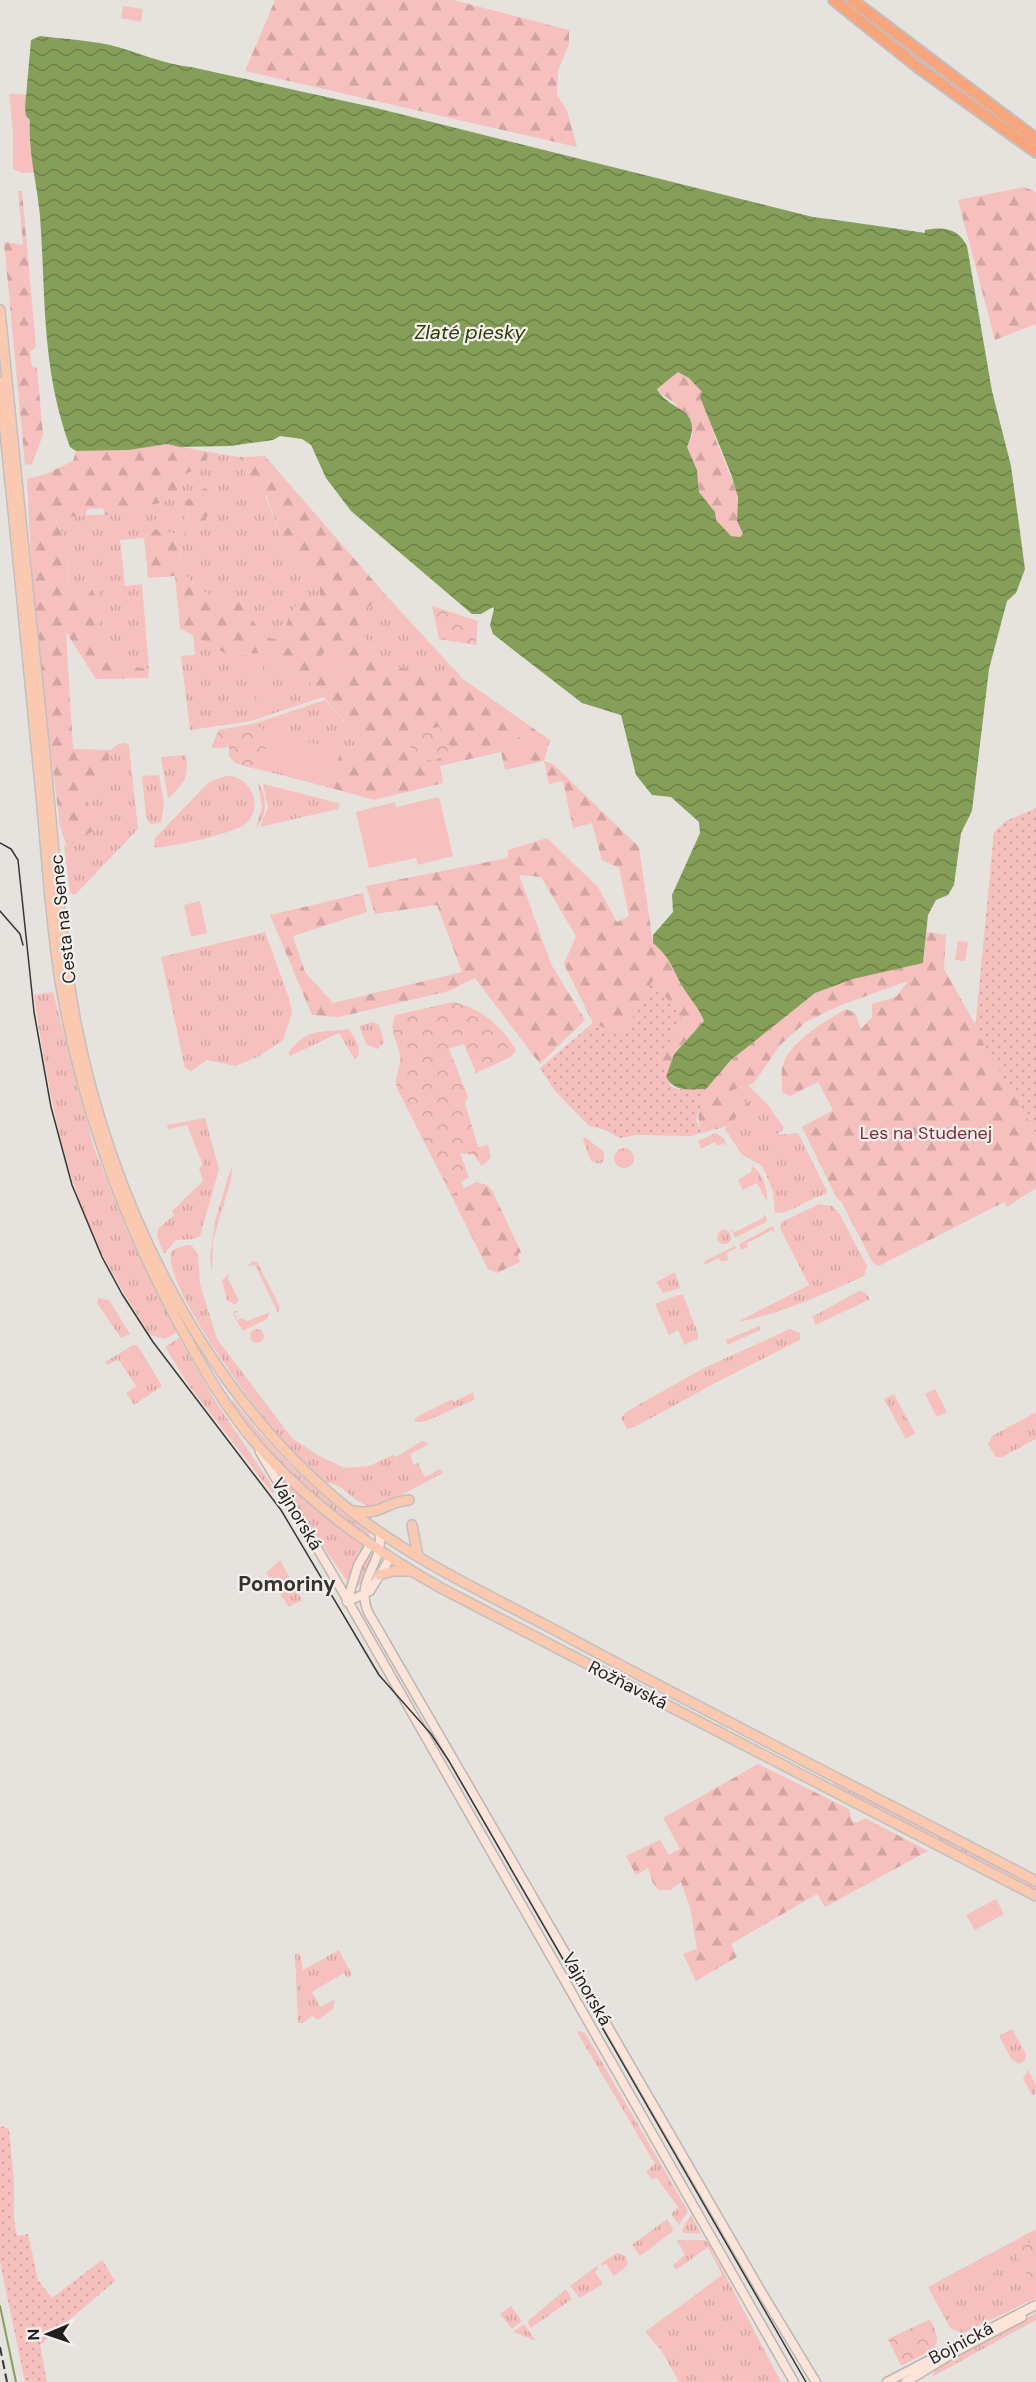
<svg xmlns="http://www.w3.org/2000/svg" width="1036" height="2382" font-family="'DM Sans',sans-serif">
  <style>
    .grass { fill: url(#grass-tufts) }
    .forest { fill: url(#forest-firs); fill-rule: evenodd }
    .park { fill: url(#park-crowns) }
    .garden { fill: url(#garden-dots) }
    .pitch { fill: #f5c0be }
    .water { fill: url(#water-waves); fill-rule: evenodd }
    .lines { fill: none; stroke-linecap: round; stroke-linejoin: round }
    .stream { stroke: #859f58; stroke-width: 2 }
    .secondary-casing { stroke: #b9b6b3; stroke-width: 11 }
    .primary-casing { stroke: #c1c0c0; stroke-width: 12 }
    .highway-casing { stroke: #c1c0c0; stroke-width: 14 }
    .secondary { stroke: #fde4d8; stroke-width: 8 }
    .primary { stroke: #fbc9b0; stroke-width: 9 }
    .highway { stroke: #f8a57c; stroke-width: 10 }
    .tram { stroke: #383736; stroke-width: 1.5 }
    .rail { stroke: #383736; stroke-width: 2; stroke-dasharray: 9 4.5; stroke-linecap: butt }
    .labels { text-anchor: middle; stroke-width: 4.5; stroke-linejoin: round; paint-order: stroke }
    .street-label { font-size: 18px; fill: #201f1e; stroke: #f3f0ed }
    .park-label { font-size: 18px; fill: #88282f; stroke: #f3f0ed }
    .water-label { font-size: 20px; font-style: italic; fill: #2b3b04; stroke: #f3f0ed }
    .quarter-label { font-size: 21px; font-weight: bold; fill: #353330; stroke: #f3f0ed }
  </style>
  <defs>
    <pattern id="grass-tufts" width="24" height="20" patternUnits="userSpaceOnUse" patternTransform="scale(1.5)"><rect width="24" height="20" fill="#f5c0be"/><path d="M3 7l-1-3M5 7V3M7 7l1-3M15 17l-1-3M17 17v-4M19 17l1-3" fill="none" stroke="#d2a5a3"/></pattern>
    <pattern id="forest-firs" width="22" height="20" patternUnits="userSpaceOnUse" patternTransform="scale(1.5)"><rect width="22" height="20" fill="#f5c0be"/><path d="M5 1l3.5 6h-7zM16 11l3.5 6h-7z" fill="#d2a5a3"/></pattern>
    <pattern id="park-crowns" width="20" height="18" patternUnits="userSpaceOnUse" patternTransform="scale(1.5)"><rect width="20" height="18" fill="#f5c0be"/><path d="M2 6a3 3 0 1 1 6 0M12 15a3 3 0 1 1 6 0" fill="none" stroke="#d2a5a3"/></pattern>
    <pattern id="garden-dots" width="8" height="8" patternUnits="userSpaceOnUse" patternTransform="scale(1.5)"><rect width="8" height="8" fill="#f5c0be"/><path d="M2 2h.1M6 6h.1" fill="none" stroke="#d2a5a3" stroke-width="1.8" stroke-linecap="round"/></pattern>
    <pattern id="water-waves" width="16" height="10" patternUnits="userSpaceOnUse" patternTransform="scale(1.5)"><rect width="16" height="10" fill="#859f58"/><path d="M0 5q4-4 8 0t8 0" fill="none" stroke="#6c8148"/></pattern>
  </defs>
  <rect width="100%" height="100%" fill="#e6e3df"/>
  <!-- grass -->
  <path class="grass" d="M209 452 239 457 248 467 245 474 265 495 284 544 320 576 321 603 290 614 282 641 264 637 250 616 254 612 236 599 220 602C185 580 170 570 188 528L205 522 216 495 205 488 187 508 190 510 176 534 155 529 144 538 120 540 125 586 142 584 149 669 103 662 99 629 100 575 84 603 68 596 69 550 55 517 110 514 160 503 182 475 205 466Z
    M384 593 463 679 383 664 362 635 359 615Z
    M193 635 230 656 267 652 313 685 323 697 251 721 190 730 181 656 195 655Z
    M325 700 364 744 340 751 331 788 235 763 229 756V747L211 748 219 730 253 724Z
    M125 743 129 745 138 829 75 895 70 893 64 845 67 847 89 807 86 794C107 780 108 774 110 750L118 744Z
    M186 755C189 780 184 782 168 799L161 757Z
    M159 775 164 803 161 823 150 824 146 816 142 776Z
    M226 776C251 775 266 808 244 825 233 833 167 849 154 847L155 838 209 782Z
    M258 783C268 795 267 818 256 828L262 807Z
    M263 784 338 803 340 806 338 809 260 827 268 808Z
    M265 932 289 998 292 1013 283 1040 259 1056 236 1066 207 1060 191 1071 185 1068 161 957Z
    M53 992 94 1148 126 1228 177 1332 165 1339 150 1335C133 1308 116 1281 101 1252 62 1172 47 1083 34 995Z
    M372 1022 379 1025 384 1042 378 1049 367 1045 359 1026Z
    M349 1029 358 1045 359 1054 355 1060 339 1033 290 1056 288 1053C310 1026 317 1034 349 1029Z
    M748 1085 768 1105 784 1128 777 1135 798 1133 827 1191 825 1195C811 1196 785 1218 775 1212L773 1191 765 1172 761 1165 742 1155 725 1129 749 1103 737 1101 733 1090Z
    M205 1118 219 1169 200 1236 195 1239 176 1240 164 1254 157 1237 158 1229 174 1215 172 1211 203 1181 199 1168 203 1165 187 1125 168 1129 167 1125Z
    M716 1133 724 1138 727 1147 724 1143 718 1146 715 1142 701 1149 698 1141Z
    M585 1137 604 1152V1161L600 1164 591 1161 583 1140Z
    M614 1158a10 10 0 1 1 20 0a10 10 0 1 1-20 0Z
    M232 1165 231 1180 213 1240 212 1274 210 1258 215 1221Z
    M752 1166C763 1172 768 1191 767 1202L757 1183 743 1190 738 1180 751 1172Z
    M819 1204 832 1206 839 1213 867 1266 864 1276C824 1294 781 1314 737 1322L809 1285 780 1228 782 1222Z
    M764 1214 767 1219 766 1222 735 1238 731 1229 735 1232 763 1218Z
    M773 1226 775 1234 772 1230 747 1243 748 1247 741 1250 739 1244Z
    M717 1237a7 7 0 1 1 14 0a7 7 0 1 1-14 0Z
    M187 1245 192 1246 198 1254 200 1284 217 1339 292 1438 319 1456 345 1468 369 1466 393 1455 396 1457 422 1441 429 1444 411 1454 413 1465 418 1463 425 1477 440 1469 443 1473 378 1507C355 1509 347 1483 326 1483 309 1466 289 1450 274 1431 253 1405 158 1279 172 1250Z
    M735 1246 737 1248 727 1253 728 1260 722 1262 718 1258 705 1265 703 1262Z
    M253 1261 257 1262 280 1307 278 1313 255 1265 247 1266Z
    M675 1272 680 1288 663 1293 656 1282Z
    M229 1274 228 1279 239 1300 235 1305 227 1300 222 1280Z
    M859 1291 865 1292 870 1299 816 1325 812 1317Z
    M678 1295H683L698 1333V1339L676 1348 684 1344 678 1330 669 1335 655 1304Z
    M98 1298 109 1300 130 1334 121 1338 97 1303Z
    M234 1311H238L234 1314 235 1317 240 1315 236 1318 237 1320 242 1318 247 1321 270 1312 267 1319 243 1331 233 1315Z
    M759 1326 760 1330 728 1345 726 1340Z
    M250 1336a7 7 0 1 1 14 0a7 7 0 1 1-14 0Z
    M790 1329 800 1333V1340L715 1383 635 1427 627 1429 621 1418 626 1412 704 1368Z
    M179 1338 216 1402 275 1490 272 1493 190 1387 165 1347Z
    M133 1345 138 1346 162 1386 134 1405 126 1393 136 1386 118 1359 108 1365 105 1362Z
    M473 1392 474 1400 424 1422H415V1418L452 1399 454 1402Z
    M894 1394 915 1433 906 1439 884 1399Z
    M233 1400C272 1451 318 1494 369 1532V1540C315 1500 269 1456 229 1403Z
    M1036 1412V1439L1002 1457H996L988 1444 992 1436Z
    M283 1478 365 1545 357 1557 349 1584 305 1520Z
    M371 1550 374 1552 361 1583 357 1587 359 1573Z
    M280 1560 302 1600 289 1607 266 1573Z
    M830 1778 1036 1885V1893L843 1793 835 1787Z
    M339 1950 352 1975 347 1978 344 1973 312 1992 320 2007 335 1999 333 2009 318 2020 312 2016 303 2023H298L295 1953 300 1954 303 1970Z
    M1012 2029 1026 2054 1025 2060 1019 2064 1012 2060 999 2036Z
    M580 2031 585 2033 688 2211 679 2225 671 2214 678 2207 656 2177 652 2180 646 2171 655 2164 577 2032Z
    M1028 2070 1036 2085V2094L1032 2095 1023 2079Z
    M691 2215 701 2234 684 2233 682 2230Z
    M667 2219 673 2228 672 2232 640 2256 632 2245Z
    M1036 2229V2298L963 2333 951 2329 928 2287Z
    M677 2240H703L708 2242 781 2382H679L661 2350 645 2332 722 2275 708 2247 676 2270 673 2265 685 2255Z
    M617 2253 626 2256 628 2265 614 2276 606 2264 602 2266 601 2263Z
    M597 2266 599 2268 595 2272 603 2284 580 2298 570 2286Z
    M566 2289 572 2299 531 2328 527 2322Z
    M511 2306 522 2321 512 2329 500 2314Z
    M1036 2313V2320L932 2377 937 2367Z
    M524 2324 536 2341 513 2332Z"/>
  <!-- forest -->
  <path class="forest" d="M275 0H453L569 30V44L558 71 557 95 567 111 577 147 245 71Z
    M1024 187 1036 192V324L995 340 958 200Z
    M18 191H22L36 347 30 352 32 367 37 368 43 435 32 464 25 465 4 242 23 245Z
    M678 371 689 378 702 392 715 438 737 492V521L743 535 740 537 731 536 716 520 714 512 699 492 697 470 687 447 693 434 676 404 660 393 657 388Z
    M167 444 209 452 205 466 182 475V488L160 503 110 514 105 515 103 508 87 509 86 515 55 518 69 550 68 596 84 603 101 573 99 629 103 662 149 669 148 678 96 679 66 632 73 749 110 750C108 774 107 780 86 794L89 807 101 826 67 847 60 826 34 618 27 479 46 474 73 461 76 451 129 450Z
    M265 456 384 593 359 616 362 635 383 664 463 679 550 740 544 761 553 764 639 847 653 943 672 961 684 989 700 1009 704 1021 674 1053 666 1077 658 1057 593 1023 564 964 576 936 541 877 519 875 551 964 585 1020 540 1064 475 978 449 991 339 1017 312 1015 270 915 363 893 367 912 293 936 305 972 333 1003 462 972 437 905 375 914 366 886 508 858V850L547 838 598 887 617 922 629 916 619 868 602 860 592 823 573 828 563 781 549 784 544 761 505 770 501 752 440 766 443 783 374 800 331 788 340 751 364 744 313 685 267 652 230 656 180 628 175 576 148 578 144 538 155 529 176 534 190 510 183 503 205 488 216 495 205 522 188 528C170 570 185 580 220 602L236 599 254 612 250 616 264 637 282 640 290 614 301 598 320 603V576L284 544 266 495 244 499 247 467 239 457ZM410 732 431 762 411 754Z
    M927 932 946 935 944 969 1036 1133V1188L1007 1207 1004 1202 879 1266 873 1263 842 1203 836 1197 802 1127 833 1110 818 1082 790 1096 782 1092C783 1084 780 1070 783 1064 793 1039 823 1023 846 1009L855 1013 861 1029 872 1017V1004L896 997 908 981 841 1005 806 1022 780 1045 754 1083 733 1090 738 1101 750 1103 728 1126 702 1133C696 1119 698 1104 706 1090 717 1069 794 1003 816 992 849 976 888 971 923 963Z
    M476 1182 487 1185 492 1190 521 1252 518 1254 520 1262 497 1273 488 1269 451 1195Z
    M758 1764 849 1809 852 1821 856 1823 865 1818 928 1851 825 1907 817 1894 731 1944 737 1957 696 1981 683 1954 697 1949 690 1907 681 1882 671 1890H659L653 1883 648 1868 636 1875 626 1856 660 1840 669 1855 680 1849 663 1818Z"/>
  <!-- park -->
  <path class="park" d="M432 606 478 621 476 645 439 639Z
    M253 724 270 732 261 770C245 766 230 766 229 747L211 748 219 730Z
    M439 727 453 752 431 762 411 754 410 732Z
    M453 1002C481 1008 501 1025 516 1050L511 1057 476 1073 464 1044 449 1049 468 1097 465 1103 478 1147 488 1145 491 1158 482 1166 474 1155 460 1153 469 1177 461 1182 464 1188 451 1195 397 1088C393 1076 402 1068 400 1056 398 1043 387 1026 396 1015Z
    M1036 2239V2287L1035 2288 1014 2251Z
    M930 2319C935 2330 941 2339 933 2349L901 2366 888 2339Z"/>
  <!-- garden -->
  <path class="garden" d="M1036 808V1133L975 1029 994 832 1006 821Z
    M653 980 684 1022 658 1057 671 1086 678 1089H706L696 1120 702 1133 691 1136 636 1135 620 1138 603 1129 589 1126 555 1091 540 1068 593 1023 623 1036Z
    M0 2126 9 2129 14 2182V2219L17 2236 28 2234 38 2280 52 2298 102 2260 115 2281 40 2345 47 2382H25L0 2262Z"/>
  <!-- pitch -->
  <path class="pitch" d="M123 6 143 9 141 22 121 18Z
    M9 94 34 95 35 172 22 173 13 169V132Z
    M328 648 347 665 330 684 312 667Z
    M260 661 278 703 261 710 243 669Z
    M270 732 339 750 330 786 261 768Z
    M515 738 532 741 529 754 512 750Z
    M439 797 453 856 418 865 416 858 369 868 356 812 395 802 396 807Z
    M200 901 207 933 191 937 184 905Z
    M958 941 968 942 965 961 955 960Z
    M935 1389 947 1412 937 1417 925 1394Z
    M996 1899 1004 1914 975 1930 966 1915Z
    M989 2255 997 2271 965 2288 956 2272Z"/>
  <!-- water -->
  <path class="water" d="M40 36C63 39 87 40 110 45 138 52 162 64 191 67L372 107 813 217C851 222 888 227 925 233V230C944 226 959 229 967 246L992 391 1011 466 1025 569 1016 593 1007 601 989 669 972 811 961 833 954 885 948 895 936 900 928 915 923 963 853 979 815 993 731 1060 706 1089C690 1089 675 1093 666 1077L674 1054 704 1021C699 1008 691 1000 684 989 672 969 672 959 653 943V935L673 912 672 895 700 833 699 822 671 797 652 795 636 775 621 715 582 703 493 634 490 625 494 609 493 607 481 614H472L351 511 326 478 311 445 302 439 280 436 273 440 230 446 180 447 167 444 129 450 76 451 70 447C41 367 46 298 40 216 37 183 28 152 30 120L26 116 25 108 31 40ZM678 372 689 378 702 392 700 397 731 474 738 497 737 521 743 534 740 537 731 536 716 520 715 512 699 492 697 470 687 447C705 406 670 413 657 389Z"/>
  <g class="lines">
    <!-- stream -->
    <path class="stream" d="M0 2306 16 2382"/>
    <defs>
      <path id="secondary" d="M260 1452 336 1580 794 2382
        M379 1532C386 1561 354 1579 368 1612L762 2293 816 2382
        M347 1602 370 1591 390 1558
        M347 1602 358 1565 370 1545
        M887 2382 1036 2305
        M906 2382 955 2352 1022 2317"/>
      <path id="primary" d="M0 310C14 451 28 593 43 734 53 830 58 928 76 1023 112 1204 204 1395 351 1511 415 1562 494 1597 566 1636 722 1720 879 1799 1036 1881
        M0 382C13 510 26 637 38 765 46 839 49 914 61 987 82 1106 122 1218 179 1324 204 1371 232 1419 269 1458 319 1511 377 1552 441 1588L1036 1896
        M352 1511C383 1516 384 1502 409 1500
        M412 1525 418 1556
        M379 1575 393 1571H412"/>
      <path id="highway" d="M834 0 918 67 1036 152
        M852 0 1036 139"/>
    </defs>
    <!-- secondary casing -->
    <use href="#secondary" class="secondary-casing"/>
    <!-- primary casing -->
    <use href="#primary" class="primary-casing"/>
    <!-- highway casing -->
    <use href="#highway" class="highway-casing"/>
    <!-- secondary -->
    <use href="#secondary" class="secondary"/>
    <!-- primary -->
    <use href="#primary" class="primary"/>
    <!-- highway -->
    <use href="#highway" class="highway"/>
    <!-- tram -->
    <path class="tram" d="M0 843 11 849 18 860 34 1012 51 1107 72 1185 102 1257 122 1294 153 1342 281 1510 379 1675 431 1734 449 1761 806 2382
      M0 911 20 934 23 945"/>
    <!-- rail -->
    <path class="rail" d="M0 2347 7 2382"/>
  </g>
  <g class="labels">
    <!-- street labels -->
    <g class="street-label">
      <text transform="translate(63 919) rotate(-96)" y="6">Cesta na Senec</text>
      <text transform="translate(297 1514) rotate(59)" y="6">Vajnorská</text>
      <text transform="translate(628 1685) rotate(27)" y="6">Rožňavská</text>
      <text transform="translate(587 1989) rotate(60)" y="6">Vajnorská</text>
      <text transform="translate(961 2343) rotate(-28)" y="6">Bojnická</text>
    </g>
    <!-- park labels -->
    <g class="park-label">
      <text x="926" y="1139">Les na Studenej</text>
    </g>
    <!-- water labels -->
    <g class="water-label">
      <text x="470" y="339">Zlaté piesky</text>
    </g>
    <!-- quarter labels -->
    <g class="quarter-label">
      <text x="287" y="1591">Pomoriny</text>
    </g>
  </g>
  <!-- north arrow -->
  <g transform="translate(48 2334) rotate(268)" stroke="#f3f0ed" stroke-width="4.5" paint-order="stroke">
  <path d="M0-4.5L10 22L0 15L-10 22Z" fill="#201f1e"/>
  <text y="-9" font-size="16" font-weight="bold" text-anchor="middle" fill="#201f1e">N</text>
  </g>
</svg>
